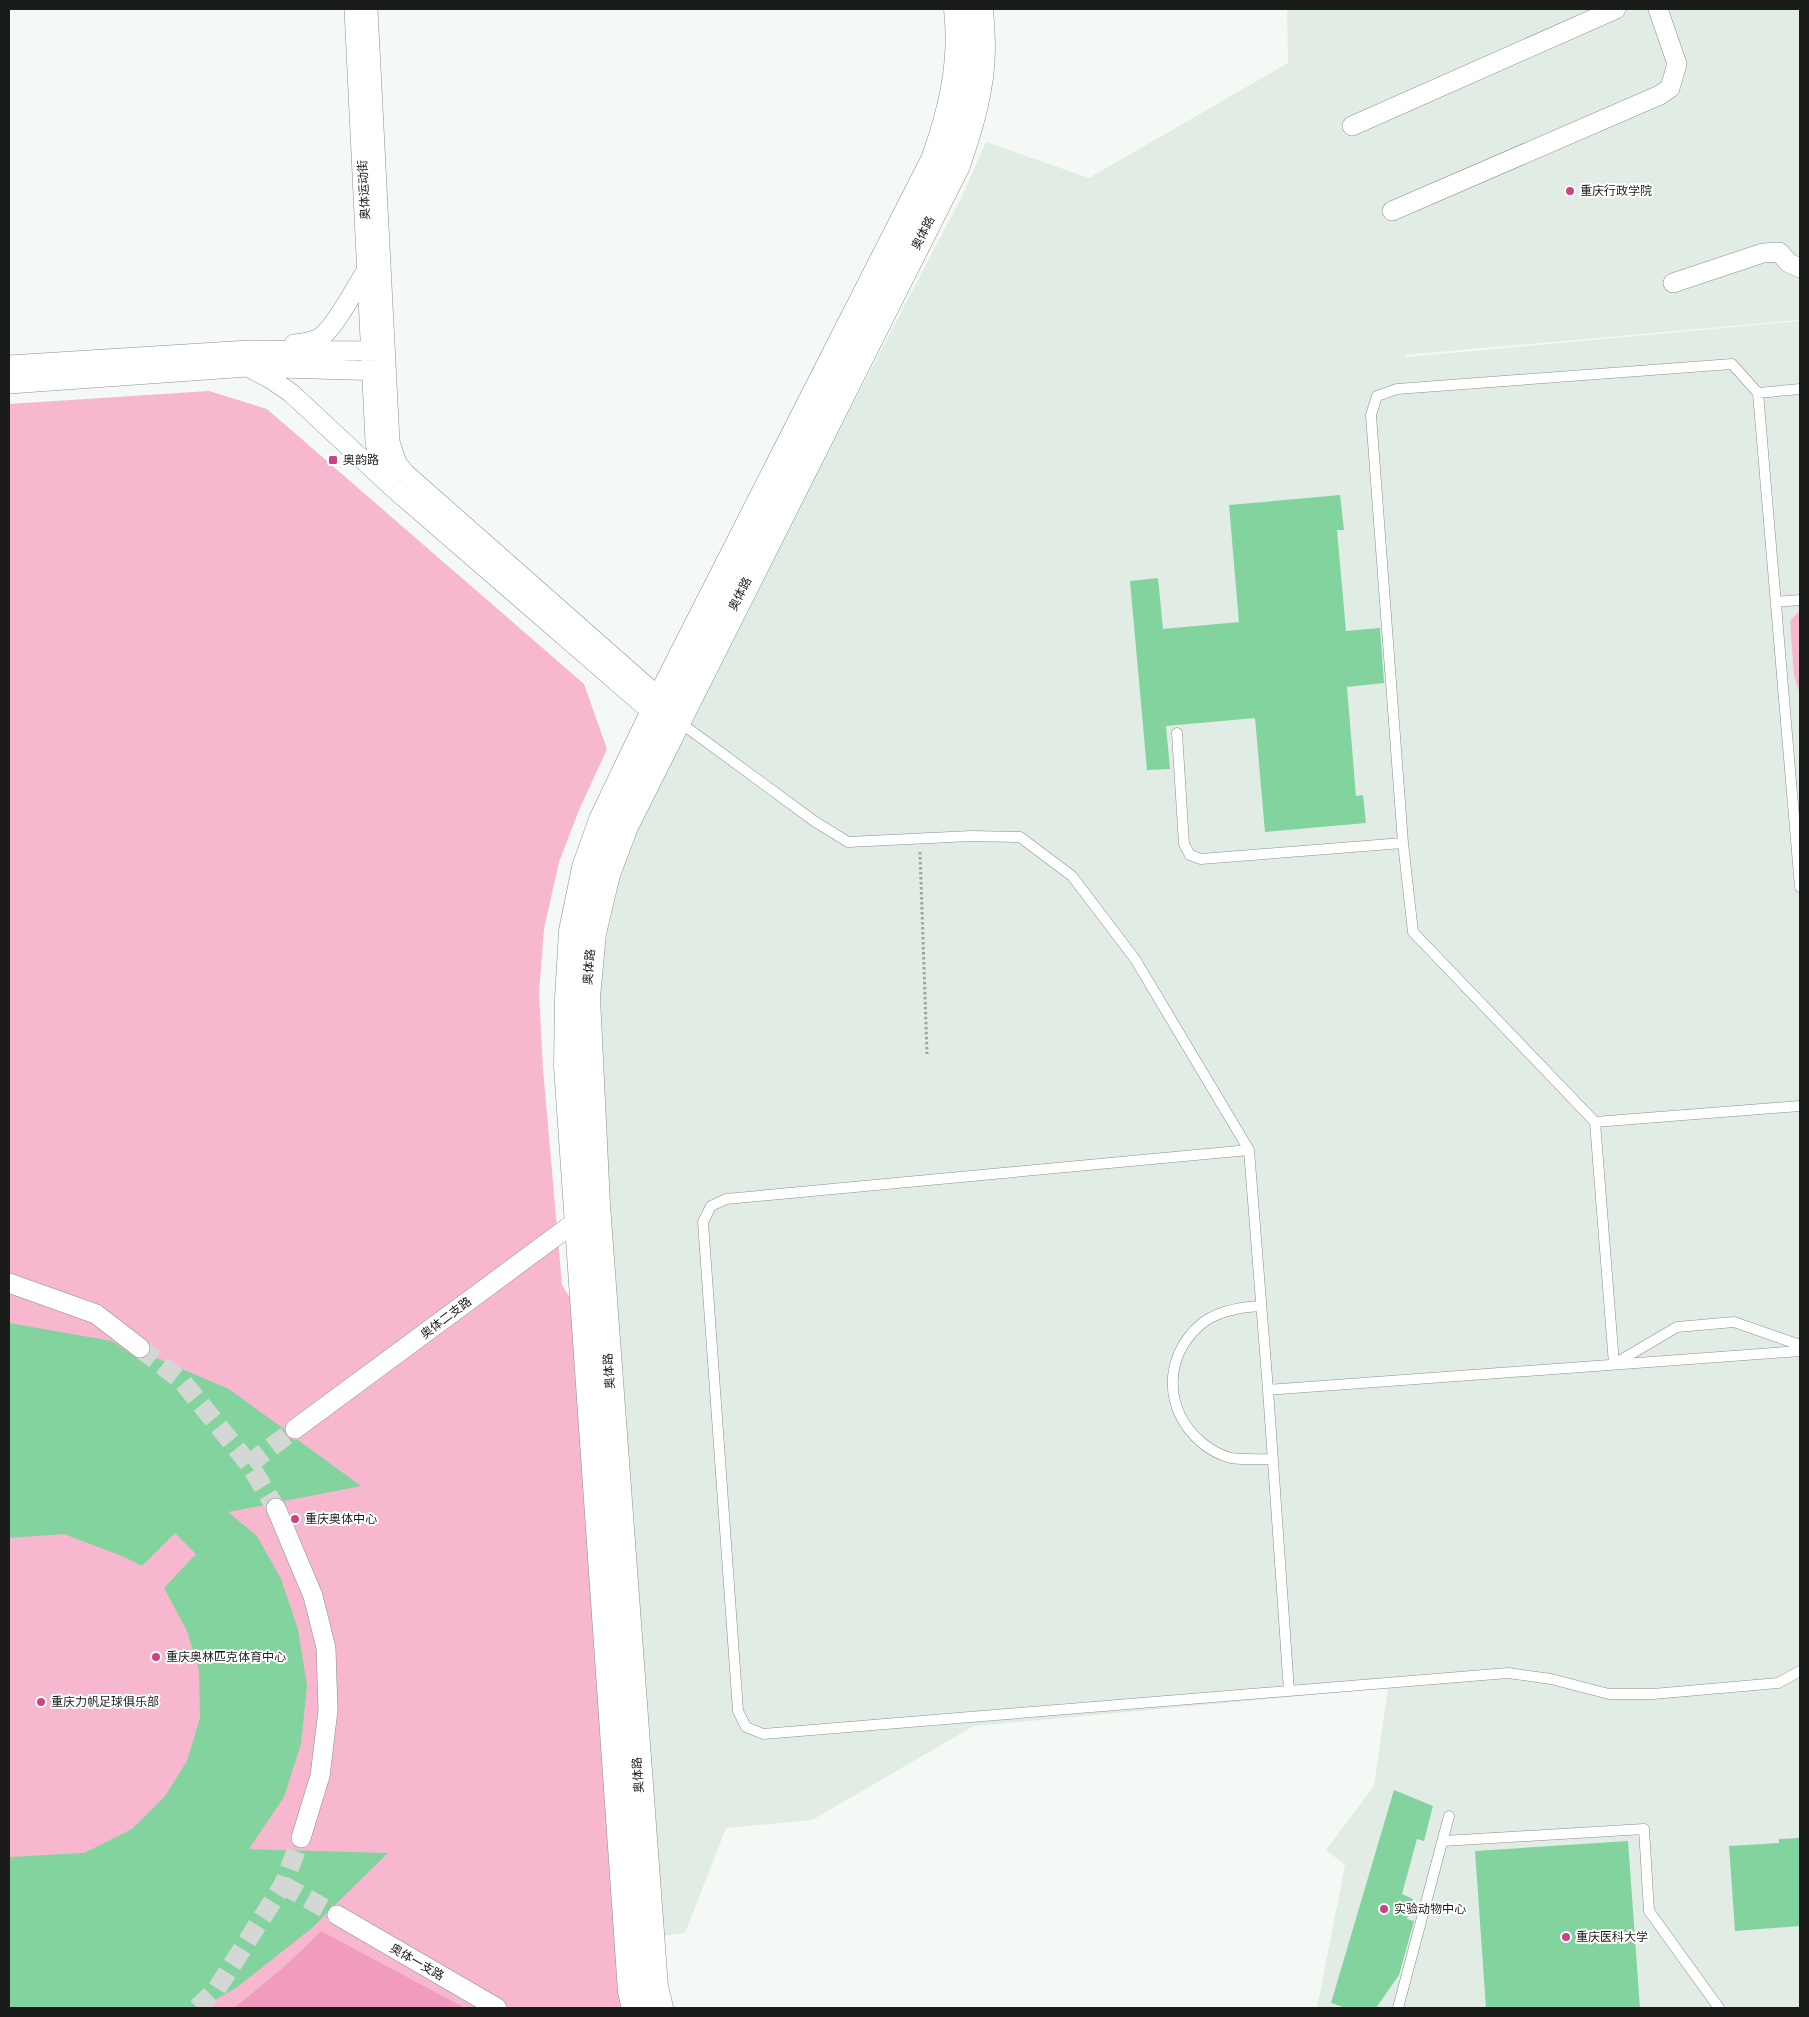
<svg xmlns="http://www.w3.org/2000/svg" width="1809" height="2017" font-family="'IBM Plex Sans','Noto Sans SC',sans-serif">
  <style>
    .built { fill: #e1ede4 }
    .green { fill: #f7b7cf }
    .forest { fill: #f19cbe }
    .building { fill: #83d39f }
    .lines { fill: none; stroke-linecap: round; stroke-linejoin: round }
    .minor-tunnel { stroke: #d3d8d4; stroke-width: 19; stroke-dasharray: 19 9; stroke-linecap: butt }
    .service-casing { stroke: #8a8f8c; stroke-width: 11 }
    .minor-casing { stroke: #8a8f8c; stroke-width: 20 }
    .secondary-casing { stroke: #8a8f8c; stroke-width: 29 }
    .path { stroke: #a0a4a0; stroke-width: 3; stroke-dasharray: 2.5 2.5; stroke-linecap: butt }
    .service { stroke: #fff; stroke-width: 10 }
    .minor { stroke: #fff; stroke-width: 19 }
    .secondary { stroke: #fff; stroke-width: 28 }
    .poi-dot { fill: #ca4384; stroke: #fff; stroke-width: 2 }
    .labels { text-anchor: middle; stroke-width: 4; stroke-linejoin: round; paint-order: stroke }
    .street-label { font-size: 12px; fill: #1a1c1a; stroke: #fff }
    .poi-label { font-size: 12px; fill: #1a1c1a; stroke: #fff; text-anchor: start }
  </style>
  <rect width="100%" height="100%" fill="#f4f9f5"/>
  <!-- built -->
  <path class="built" d="M1287 9H1800V320L1405 355 1406 357 1800 321V2008H1317L1345 1865 1326 1850 1374 1786 1388 1688 974 1726 812 1820 726 1828 685 1933 663 1936 599 1070 597 999 607 934 620 876 637 828 706 683 961 198 986 142 1089 178 1288 63Z"/>
  <!-- green -->
  <path class="green" d="M209 391 267 409 584 684 607 749 579 810 559 862 544 929 539 993 543 1069 562 1285 570 1298 626 2008H9V404Z
    M1800 610V695L1794 675 1790 621Z"/>
  <!-- forest -->
  <path class="forest" d="M321 1931 465 2008H234L283 1968Z"/>
  <!-- building -->
  <path class="building" d="M1340 495 1344 530H1337L1346 631 1380 628 1384 683 1347 687 1356 796 1363 795 1366 823 1265 832 1255 718 1166 726 1170 769 1147 770 1130 581 1158 578 1163 629 1239 622 1229 505Z
    M9 1323 112 1341 138 1359H144L149 1355 229 1389 284 1429 286 1435 290 1439 298 1440 361 1486 284 1501 278 1497 272 1498 266 1505 228 1512 257 1536 281 1579 298 1629 307 1686 301 1744 284 1797 249 1849 388 1853 336 1904 331 1906 326 1914 312 1928 236 1988 201 2008H9V1857L84 1853 132 1829 165 1796 187 1761 200 1718 199 1670 187 1631 164 1588 196 1554 175 1533 142 1566 122 1556 64 1534 9 1538Z
    M1394 1790 1433 1806 1424 1841 1417 1839 1402 1894 1413 1899 1407 1919 1414 1921 1399 1975 1376 2008H1346L1331 2003Z
    M1800 1838V1926L1735 1931 1729 1846 1779 1843V1839Z
    M1628 1841 1640 2008H1486L1475 1851Z"/>
  <g class="lines">
    <!-- minor-tunnel -->
    <path class="minor-tunnel" d="M140 1348 182 1381 249 1464 276 1508
      M249 1464 295 1429
      M283 1885 337 1915
      M197 2008 216 1990 283 1885 301 1838"/>
    <defs>
      <path id="service" d="M1758 393 1800 887
        M1776 602 1800 600
        M678 721 814 821 848 842 971 836 1020 837 1072 876 1135 959 1249 1150 1268 1390 1289 1691
        M1177 733 1184 844 1190 855 1201 859 1403 843
        M1800 1106 1595 1122 1614 1364 1677 1327 1734 1322 1800 1345
        M1595 1122 1413 932 1403 843 1371 415 1377 396 1397 389 1732 364 1758 393 1800 389
        M1249 1150 726 1199 711 1206 703 1222 738 1711 746 1727 763 1734 1508 1673 1551 1679 1609 1694H1653L1778 1683 1800 1671
        M1261 1306C1241 1307 1216 1311 1200 1325 1163 1358 1164 1410 1201 1442 1209 1449 1220 1455 1231 1458 1245 1460 1259 1459 1273 1459
        M1268 1390 1800 1351
        M1443 1841 1644 1829 1649 1911 1719 2008
        M1398 2008 1449 1816"/>
      <path id="minor" d="M354 9 375 442 378 456 388 479
        M368 9 390 442 397 463 405 473 661 699 668 707
        M1352 126 1616 9
        M1392 211 1660 95 1670 88 1677 64 1658 9
        M1673 283 1763 253 1779 252 1789 263 1800 268
        M294 344C303 343 313 342 321 337 337 325 356 286 368 268
        M9 365 249 350 382 351
        M248 367 272 380 291 393 392 487 654 714 665 717
        M9 384 248 367 384 371
        M9 1283 96 1314 140 1348
        M295 1429 586 1214
        M276 1508 313 1596 326 1648 328 1710 320 1776 301 1838
        M337 1915 497 2008"/>
      <path id="secondary" d="M636 2008 632 1991 568 1066 569 998 573 931 586 868 603 820 661 699 935 160C953 110 964 62 958 9
        M659 2008 654 1987 596 1205 586 997 592 933 606 874 624 826 956 165C969 127 981 88 981 48 981 35 980 22 979 9"/>
    </defs>
    <!-- service casing -->
    <use href="#service" class="service-casing"/>
    <!-- minor casing -->
    <use href="#minor" class="minor-casing"/>
    <!-- secondary casing -->
    <use href="#secondary" class="secondary-casing"/>
    <!-- path -->
    <path class="path" d="M920 852 927 1054"/>
    <!-- service -->
    <use href="#service" class="service"/>
    <!-- minor -->
    <use href="#minor" class="minor"/>
    <!-- secondary -->
    <use href="#secondary" class="secondary"/>
  </g>
  <!-- markers -->
  <g class="poi-dot">
    <circle cx="1570" cy="191" r="5"/>
    <rect x="328" y="455" width="10" height="10" rx="2.5"/>
    <circle cx="295" cy="1519" r="5"/>
    <circle cx="156" cy="1657" r="5"/>
    <circle cx="41" cy="1702" r="5"/>
    <circle cx="1384" cy="1909" r="5"/>
    <circle cx="1566" cy="1937" r="5"/>
  </g>
  <g class="labels">
    <!-- street labels -->
    <g class="street-label">
      <text transform="translate(364 190) rotate(-93)" y="4">奥体运动街</text>
      <text transform="translate(923 233) rotate(-63)" y="4">奥体路</text>
      <text transform="translate(740 594) rotate(-63)" y="4">奥体路</text>
      <text transform="translate(589 967) rotate(-85)" y="4">奥体路</text>
      <text transform="translate(446 1318) rotate(-37)" y="4">奥体二支路</text>
      <text transform="translate(609 1371) rotate(-94)" y="4">奥体路</text>
      <text transform="translate(638 1775) rotate(-94)" y="4">奥体路</text>
      <text transform="translate(417 1962) rotate(30)" y="4">奥体一支路</text>
    </g>
    <!-- poi labels -->
    <g class="poi-label">
      <text x="1580" y="195">重庆行政学院</text>
      <text x="343" y="464">奥韵路</text>
      <text x="305" y="1523">重庆奥体中心</text>
      <text x="166" y="1661">重庆奥林匹克体育中心</text>
      <text x="51" y="1706">重庆力帆足球俱乐部</text>
      <text x="1394" y="1913">实验动物中心</text>
      <text x="1576" y="1941">重庆医科大学</text>
    </g>
  </g>
  <!-- border -->
  <rect width="1809" height="2017" fill="none" stroke="#1a1c1a" stroke-width="20"/>
</svg>
